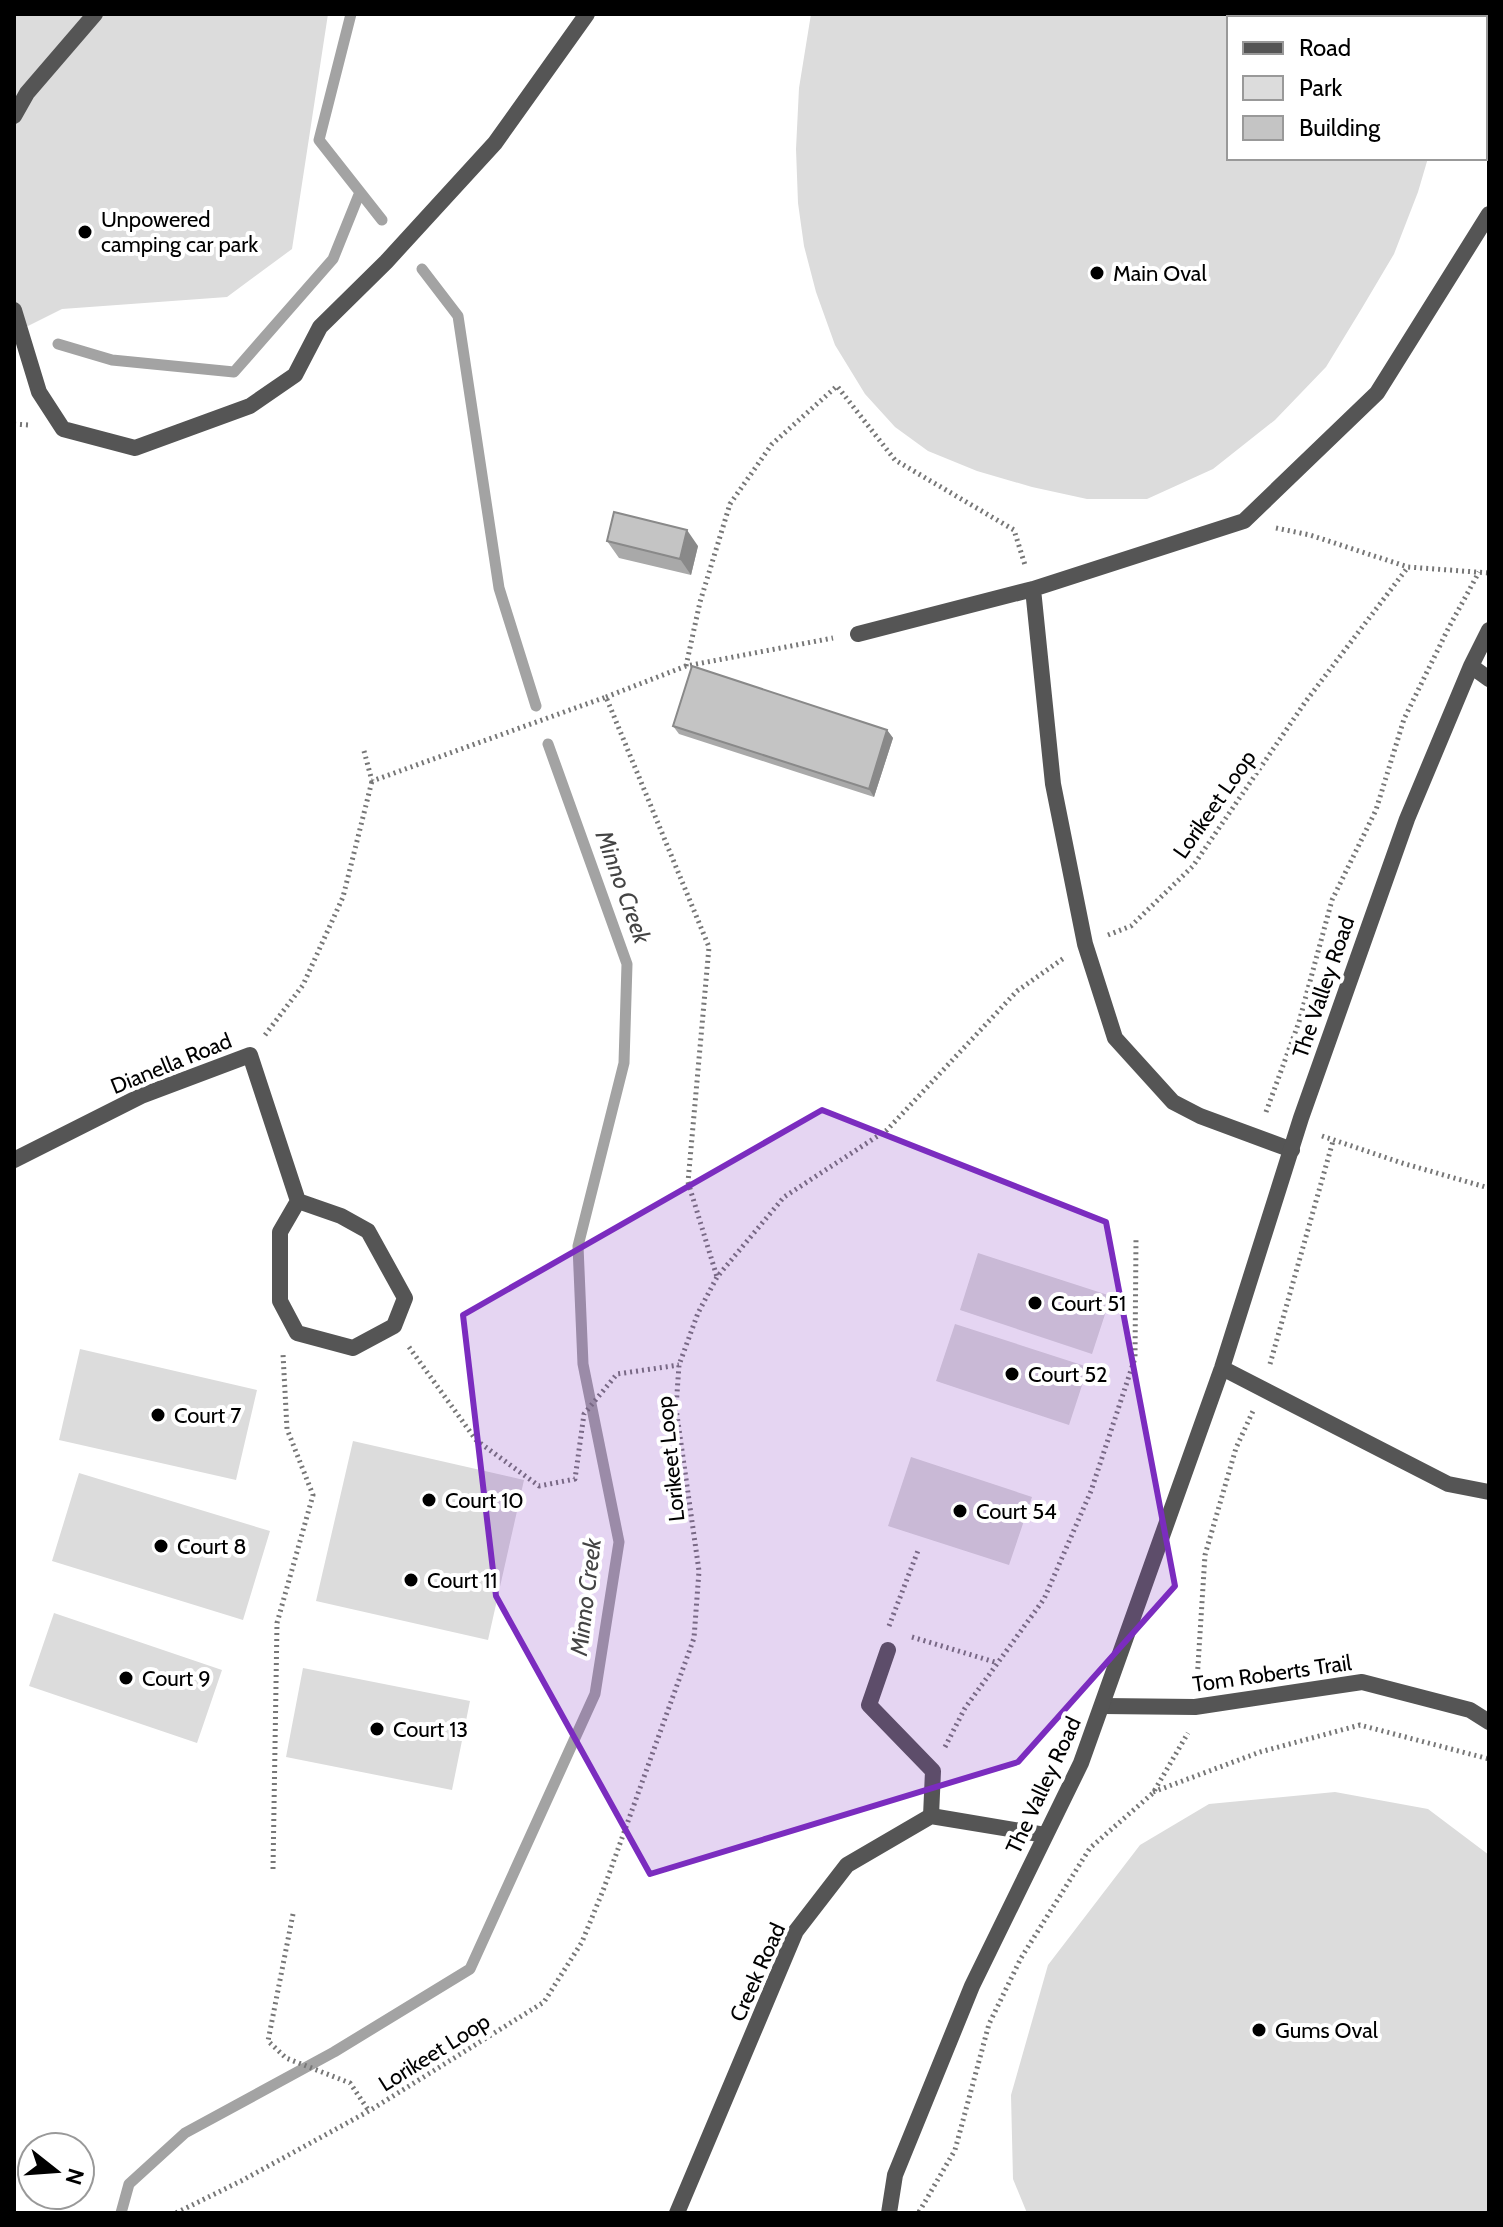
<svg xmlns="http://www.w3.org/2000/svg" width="1503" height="2227" font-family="Cabin,sans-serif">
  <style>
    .green { fill: #dcdcdc }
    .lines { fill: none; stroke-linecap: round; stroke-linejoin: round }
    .stream { stroke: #a3a3a3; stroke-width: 11 }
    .path { stroke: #777; stroke-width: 5; stroke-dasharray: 2 4; stroke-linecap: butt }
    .service { stroke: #555; stroke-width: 16 }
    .minor { stroke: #555; stroke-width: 16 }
    .wall { fill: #a9a9a9 }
    .shaded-wall { fill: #898989 }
    .building { fill: #c4c4c4; stroke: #898989; stroke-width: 2 }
    .marked { fill: #7b2cbf; fill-opacity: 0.2; stroke: #7b2cbf; stroke-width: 6; stroke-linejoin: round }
    .poi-dot { fill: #000; stroke: #fff; stroke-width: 3 }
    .labels { text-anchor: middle; stroke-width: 8; stroke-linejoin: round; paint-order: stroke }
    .poi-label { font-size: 22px; fill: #000; stroke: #fff; text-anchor: start }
    .street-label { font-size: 22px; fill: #000; stroke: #fff }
    .water-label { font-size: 24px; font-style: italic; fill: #444; stroke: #fff }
  </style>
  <rect width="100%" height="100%" fill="#fff"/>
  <!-- green -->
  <path class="green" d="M14 14H328L292 249 227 297 62 309 14 333Z
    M811 14H1450L1449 18H1229V158H1428L1418 192 1394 254 1362 308 1326 367 1275 420 1213 469 1147 499H1087L1032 487 977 471 928 451 895 427 865 394 835 345 816 292 804 246 798 203 796 149 799 88Z
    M978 1253 1111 1296 1092 1354 960 1310Z
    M955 1324 1088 1367 1069 1425 936 1381Z
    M80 1349 257 1390 236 1480 59 1440Z
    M353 1441 524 1480 488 1640 316 1601Z
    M911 1457 1032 1497 1009 1565 888 1526Z
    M79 1473 270 1531 243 1620 52 1561Z
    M54 1613 222 1670 197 1743 29 1686Z
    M303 1668 470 1701 452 1790 286 1757Z
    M1335 1792 1428 1809 1489 1855V2213H1027L1013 2179 1011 2095 1048 1965 1140 1845 1209 1804Z"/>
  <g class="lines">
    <!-- stream -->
    <path class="stream" d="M351 14 319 140 382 220
      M422 269 458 316 499 588 536 706
      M58 344 112 360 234 372 333 259 360 192
      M121 2213 129 2184 185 2133 334 2052 470 1969 595 1694 619 1542 583 1364 578 1246 624 1063 627 964 548 744"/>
    <!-- path -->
    <path class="path" d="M14 424 29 425
      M1276 528 1310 535 1408 567 1489 573
      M686 666 700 602 730 504 772 444 837 386 895 460 1014 530 1025 565
      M606 697 686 666 833 638
      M364 751 372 781 606 697 709 947 688 1182 717 1277
      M1108 935 1131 926 1193 866 1306 701 1408 567
      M265 1035 303 985 343 897 372 781
      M1266 1112 1299 1022 1332 900 1376 810 1404 719 1448 629 1479 572
      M1322 1136 1402 1163 1489 1188
      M409 1347 476 1440 539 1486 575 1479 584 1414 617 1374 679 1365
      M1270 1364 1333 1141
      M889 1626 919 1548
      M912 1637 998 1663
      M1197 1681 1205 1555 1236 1448 1253 1411
      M945 1747 965 1708 1044 1599 1091 1491 1135 1358 1136 1239
      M1153 1792 1260 1752 1360 1725 1489 1759
      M273 1869 277 1623 313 1495 287 1429 283 1354
      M293 1914 268 2041 286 2058 350 2083 369 2111
      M919 2212 955 2150 989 2024 1021 1958 1090 1848 1153 1793 1188 1733
      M176 2213 241 2181 369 2111 544 2002 582 1942 604 1888 694 1638 699 1571 676 1408 679 1365 698 1313 717 1277 784 1197 887 1130 1017 991 1064 958"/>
    <!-- service -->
    <path class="service" d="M14 116 27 93 95 14
      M14 310 39 392 63 429 135 448 250 406 295 375 320 327 386 262 495 143 587 14
      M1033 589 1053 784 1085 944 1115 1038 1173 1102 1200 1116 1292 1150
      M858 634 1033 589 1244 521 1377 393 1489 214
      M14 1160 141 1096 250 1055 298 1201 280 1232V1301L297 1333 353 1348 394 1326 405 1298 368 1231 341 1216 298 1201
      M888 1650 869 1705 933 1771 931 1816
      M1103 1706 1195 1707 1362 1682 1470 1710 1489 1722"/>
    <!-- minor -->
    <path class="minor" d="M1471 666 1489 679
      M1222 1368 1448 1484 1489 1492
      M677 2213 796 1931 847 1865 931 1816 1045 1835
      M889 2213 895 2175 972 1986 1081 1763 1222 1368 1301 1118 1407 819 1471 666 1489 630"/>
  </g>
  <!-- wall -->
  <path class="wall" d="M607 541 698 546 691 575 619 558Z
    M673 726 887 730 893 738 874 797 679 734Z"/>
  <!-- shaded-wall -->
  <path class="shaded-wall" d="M687 530 698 546 691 575 680 559Z
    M887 730 893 738 874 797 869 789Z"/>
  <!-- building -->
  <path class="building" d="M614 512 687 530 680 559 607 541Z
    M692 666 887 730 869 789 673 726Z"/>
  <!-- marked area -->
  <path class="marked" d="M822 1110 1106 1222 1175 1586 1018 1762 650 1874 496 1596 463 1315Z"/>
  <!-- markers -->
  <g class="poi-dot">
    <circle cx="85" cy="232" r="8"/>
    <circle cx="1097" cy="273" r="8"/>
    <circle cx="1035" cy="1303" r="8"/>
    <circle cx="1012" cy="1374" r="8"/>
    <circle cx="158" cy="1415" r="8"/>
    <circle cx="429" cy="1500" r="8"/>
    <circle cx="960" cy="1511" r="8"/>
    <circle cx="161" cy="1546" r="8"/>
    <circle cx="411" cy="1580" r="8"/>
    <circle cx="126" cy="1678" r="8"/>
    <circle cx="377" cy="1729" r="8"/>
    <circle cx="1259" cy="2030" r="8"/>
  </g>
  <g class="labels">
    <!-- poi labels -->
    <g class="poi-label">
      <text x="101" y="227">Unpowered<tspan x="101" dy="25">camping car park</tspan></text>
      <text x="1113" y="281">Main Oval</text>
      <text x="1051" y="1311">Court 51</text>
      <text x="1028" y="1382">Court 52</text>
      <text x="174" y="1423">Court 7</text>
      <text x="445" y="1508">Court 10</text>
      <text x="976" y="1519">Court 54</text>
      <text x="177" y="1554">Court 8</text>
      <text x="427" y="1588">Court 11</text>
      <text x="142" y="1686">Court 9</text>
      <text x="393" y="1737">Court 13</text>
      <text x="1275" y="2038">Gums Oval</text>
    </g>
    <!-- street labels -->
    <g class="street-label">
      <text transform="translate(1214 804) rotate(-55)" y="8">Lorikeet Loop</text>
      <text transform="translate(1323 987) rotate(-71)" y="8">The Valley Road</text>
      <text transform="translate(171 1063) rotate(-22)" y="8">Dianella Road</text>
      <text transform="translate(670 1459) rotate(-96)" y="8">Lorikeet Loop</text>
      <text transform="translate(1272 1673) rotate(-8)" y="8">Tom Roberts Trail</text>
      <text transform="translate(1043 1785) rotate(-65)" y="8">The Valley Road</text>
      <text transform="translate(757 1972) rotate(-66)" y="8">Creek Road</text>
      <text transform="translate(434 2052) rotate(-32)" y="8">Lorikeet Loop</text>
    </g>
    <!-- water labels -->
    <g class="water-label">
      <text transform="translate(623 887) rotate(70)" y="8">Minno Creek</text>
      <text transform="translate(586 1597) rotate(-83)" y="8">Minno Creek</text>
    </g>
  </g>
  <!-- border -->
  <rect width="1503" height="2227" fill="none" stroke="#000000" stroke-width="32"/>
  <!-- legend -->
  <rect x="1227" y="16" width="260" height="144" fill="#ffffff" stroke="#999999" stroke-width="2"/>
  <rect x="1243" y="42" width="40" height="12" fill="#555555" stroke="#999999" stroke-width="2"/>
  <text x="1299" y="56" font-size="24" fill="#000000">Road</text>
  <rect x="1243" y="76" width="40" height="24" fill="#dcdcdc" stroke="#999999" stroke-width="2"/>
  <text x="1299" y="96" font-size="24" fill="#000000">Park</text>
  <rect x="1243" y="116" width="40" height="24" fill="#c4c4c4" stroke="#999999" stroke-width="2"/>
  <text x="1299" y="136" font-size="24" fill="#000000">Building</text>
  <!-- north arrow -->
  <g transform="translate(56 2171) rotate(107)"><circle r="38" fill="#ffffff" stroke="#999999" stroke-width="2"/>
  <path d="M0-6L14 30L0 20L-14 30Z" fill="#000000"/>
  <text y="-12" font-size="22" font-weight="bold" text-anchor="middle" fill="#000000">N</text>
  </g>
</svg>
